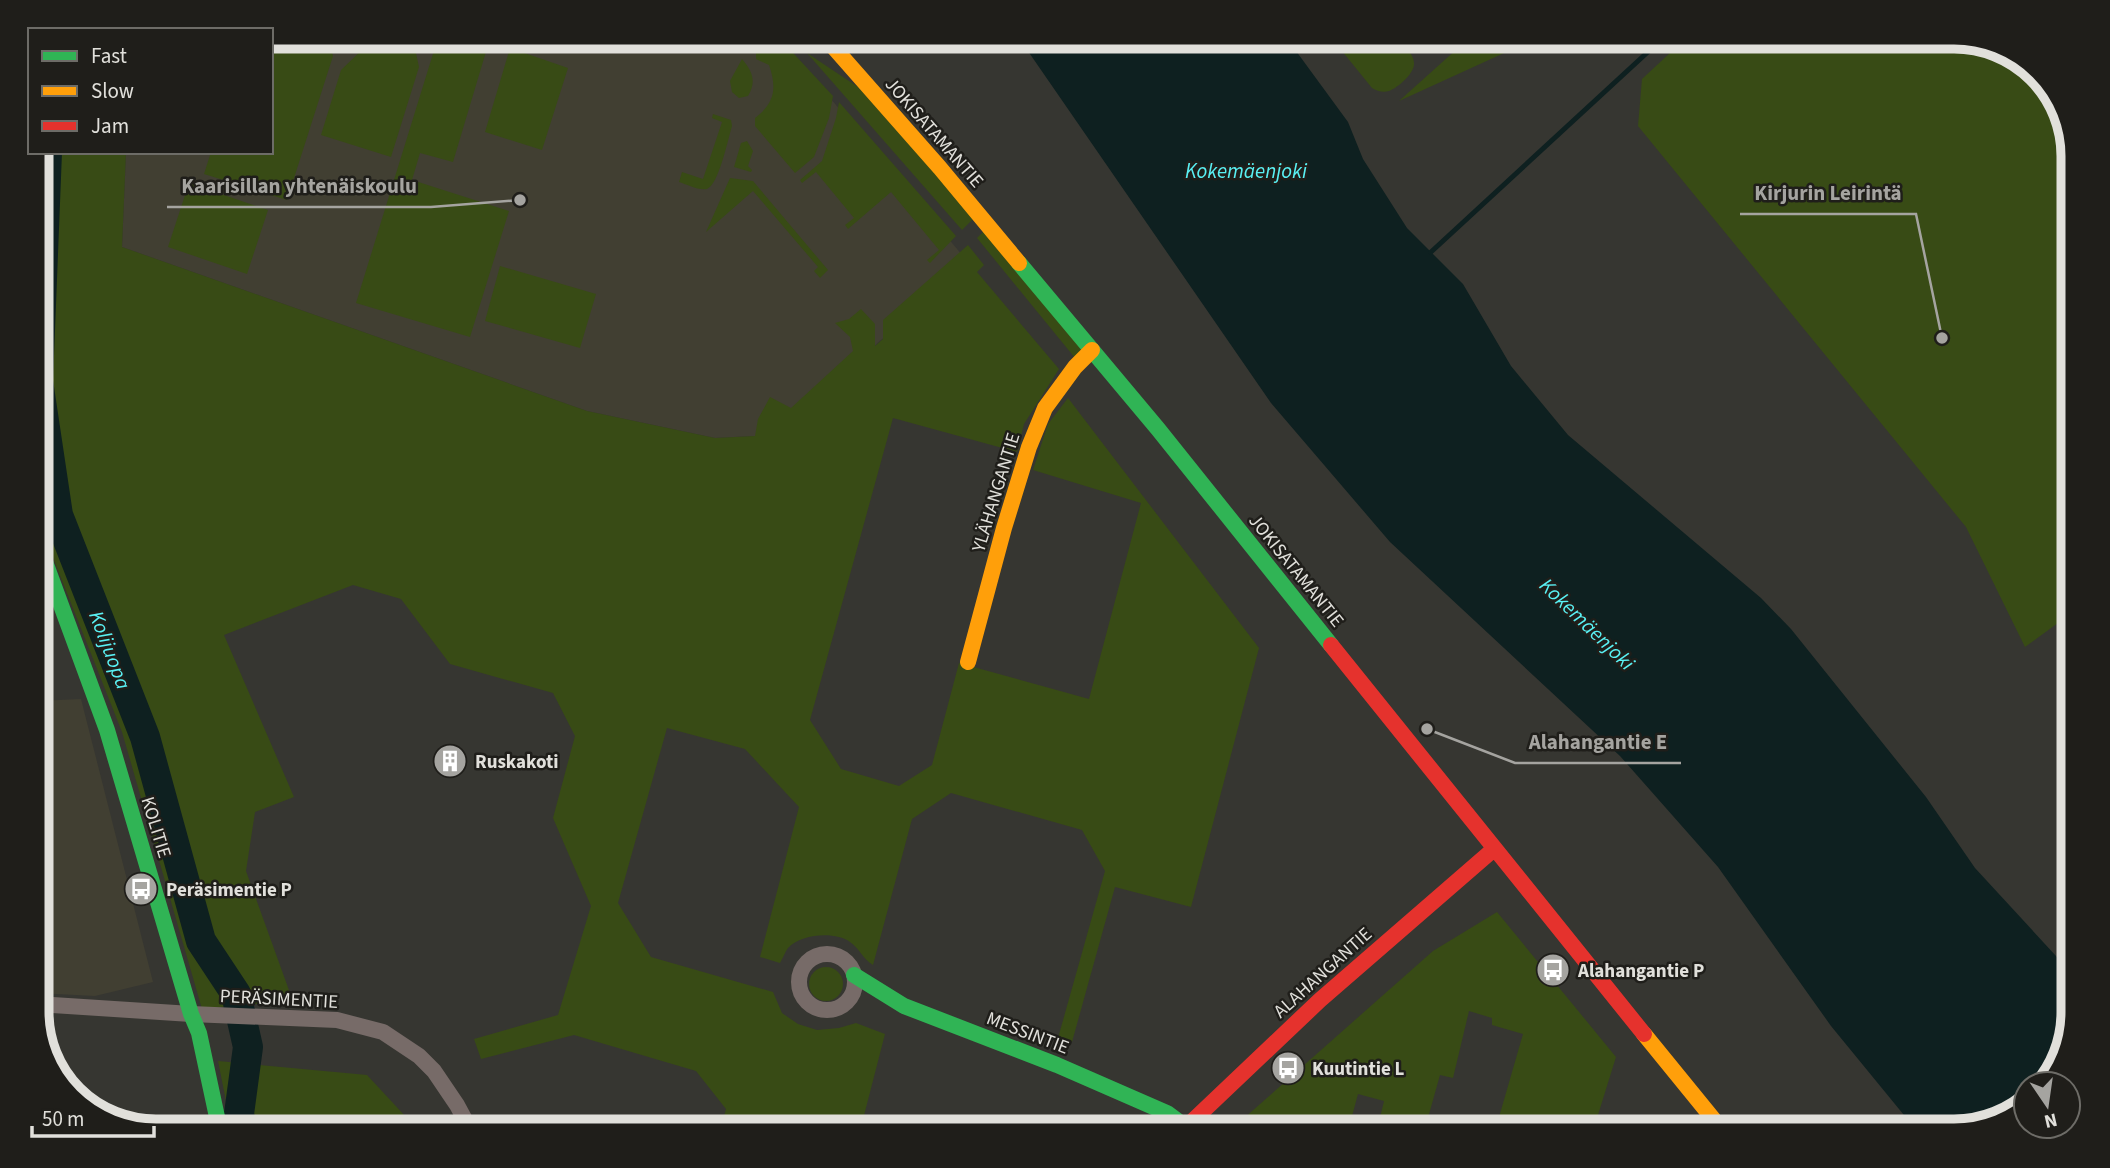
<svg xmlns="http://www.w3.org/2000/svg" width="2110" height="1168" font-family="'Source Sans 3',sans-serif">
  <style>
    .built { fill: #413f32 }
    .green { fill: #384b15 }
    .water { fill: #0e2020 }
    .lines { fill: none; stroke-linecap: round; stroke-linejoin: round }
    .stream { stroke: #0e2020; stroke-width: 5 }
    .river { stroke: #0e2020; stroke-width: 30 }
    .street { stroke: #776b68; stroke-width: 16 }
    .fast { stroke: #30b455; stroke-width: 16 }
    .slow { stroke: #ff9f0a; stroke-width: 16 }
    .jam { stroke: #e5322d; stroke-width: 16 }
    .labels { text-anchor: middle; stroke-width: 5; stroke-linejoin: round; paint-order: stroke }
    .street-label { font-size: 19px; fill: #e1e0db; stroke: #1f1e1a }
    .poi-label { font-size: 19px; font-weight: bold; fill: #e1e0db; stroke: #1f1e1a; text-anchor: start }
    .water-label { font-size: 21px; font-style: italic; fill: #59f0f3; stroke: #1f1e1a }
    .rim { fill: none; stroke: #e1e0db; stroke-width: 9 }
    .leader { fill: none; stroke: #a5a4a0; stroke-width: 2.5 }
    .callout-dot { fill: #a5a4a0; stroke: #1f1e1a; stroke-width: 2.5 }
    .callout-label { font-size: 21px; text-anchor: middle; font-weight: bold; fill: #a5a4a0; stroke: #1f1e1a; stroke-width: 5; stroke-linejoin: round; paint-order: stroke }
  </style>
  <rect width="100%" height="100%" fill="#363631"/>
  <!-- built -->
  <path class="built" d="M783 42 968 262 775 435 715 438 587 411 122 247 126 152H271V45Z
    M81 699 153 982 95 996 37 993V701Z"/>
  <!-- green -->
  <path class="green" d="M1954 37 2013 53 2057 96 2073 149V612L2025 647 1966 527 1638 126 1642 79 1686 38Z
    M1399 39C1404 46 1414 54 1414 63 1415 73 1398 88 1389 91 1383 93 1377 91 1372 88L1333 40Z
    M1468 39H1535L1399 101Z
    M783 42 833 96 829 118 814 157 795 173 755 126V118C775 103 777 88 769 65L756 59V43Z
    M368 44H414L419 67 391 157 321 135 341 70Z
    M436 44 488 45 453 162 420 153 412 180 509 211 470 337 356 303Z
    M271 45H330L333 56 287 200 204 174 211 152H271Z
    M510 48 568 68 542 150 485 132Z
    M807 53 858 87 975 217 962 230Z
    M742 59C752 71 757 81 748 96L739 98 732 92 730 81Z
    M839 102 956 236 930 263 927 260 939 250 891 192 848 229 845 225 854 218 816 172 802 183 800 180 822 161 836 118Z
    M713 114 731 120 732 126C728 139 719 184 707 189 699 191 686 184 679 182L682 172 703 179 722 122 712 118Z
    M747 141 753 151 748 166 752 170 751 172 734 167 741 143Z
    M37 152H126L122 247 587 411 715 438 755 436 758 419 770 397 791 408 853 351 850 337 835 323 849 319 861 309 875 324V346L883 339V320L968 245 984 265 977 272 1059 369 1024 424 1017 452 893 418 810 720 841 769 899 786 932 765 959 663 1089 699 1141 503 1033 470 1048 424 1068 398 1259 648 1191 907 1115 887 1072 1042 1058 1038 1105 871 1082 830 951 793 912 819 873 965C863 959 859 948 850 942 835 931 801 934 788 948 785 952 783 958 780 963L760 957 799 807 745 749 667 728 618 903 651 957 773 992 782 1013 798 1024 817 1030 839 1028 856 1023 885 1034 860 1131H720L726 1109 696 1071 574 1035 481 1059 474 1039 558 1015 591 906 553 818 575 736 553 693 450 664 401 599 353 585 224 635 294 797 255 812 246 871 290 993 300 1000 202 1009 122 732 48 545 37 493Z
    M730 178 753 181 828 270 820 278 814 271 818 267 753 191 706 232Z
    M189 183 268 210 247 274 168 247Z
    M985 230 1082 348 1075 358 977 238Z
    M500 266 596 294 580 348 485 321Z
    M1497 912 1616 1057 1593 1131H1495L1523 1034 1492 1025V1018L1469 1011 1453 1078 1440 1075 1426 1125 1437 1129 1436 1131H1416L1379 1122 1384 1101 1358 1094 1348 1131H1234V1127L1433 951Z
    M809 984a17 17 0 1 1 34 0a17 17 0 1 1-34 0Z
    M218 1061 367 1075 419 1131H232Z"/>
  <!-- water -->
  <path class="water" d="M1288 40 1348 122 1363 159 1407 228 1463 284 1511 366 1568 435 1761 598 1791 629 1926 797 1975 868 2056 956 2073 982V1012L2057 1071 2045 1084H2026V1103L2014 1115 1954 1131H1917L1831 1026 1718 867 1620 756 1390 542 1271 403 1021 41Z"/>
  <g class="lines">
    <!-- stream -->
    <path class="stream" d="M1431 252 1663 38"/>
    <!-- river -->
    <path class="river" d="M47 152 38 381 58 515 145 737 201 941 236 994 248 1047 239 1114 243 1131"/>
    <!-- street -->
    <path class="street" d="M799 982a28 28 0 1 1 56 0a28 28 0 1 1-56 0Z
      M37 1004 191 1014 337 1020 383 1032 419 1056 434 1071 457 1105 471 1131
      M43 1004 42 1026 44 1041"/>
    <!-- fast -->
    <path class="fast" d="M1019 263 1158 429 1331 645
      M37 540 107 730 191 1014 199 1033 220 1131
      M854 975 904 1006 1057 1065 1167 1113 1191 1131"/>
    <!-- slow -->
    <path class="slow" d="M829 42 940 168 1019 263
      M968 662 1004 528 1029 447 1045 408 1075 367 1092 350
      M1644 1034 1723 1131"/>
    <!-- jam -->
    <path class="jam" d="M1331 645 1644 1034
      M1182 1131 1320 1000 1494 849"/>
  </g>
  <!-- icons -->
  <defs>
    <symbol id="building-disc" viewBox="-11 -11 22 22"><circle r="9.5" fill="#a5a4a0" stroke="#1f1e1a"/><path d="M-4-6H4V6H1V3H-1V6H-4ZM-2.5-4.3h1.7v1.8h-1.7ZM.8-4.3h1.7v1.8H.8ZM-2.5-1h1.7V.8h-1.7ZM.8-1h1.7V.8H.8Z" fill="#fff"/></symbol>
    <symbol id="bus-disc" viewBox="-11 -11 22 22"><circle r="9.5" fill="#a5a4a0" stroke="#1f1e1a"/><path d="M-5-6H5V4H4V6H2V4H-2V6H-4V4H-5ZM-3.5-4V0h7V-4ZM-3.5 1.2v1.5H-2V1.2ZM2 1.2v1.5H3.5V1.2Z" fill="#fff"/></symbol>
  </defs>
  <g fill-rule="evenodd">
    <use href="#building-disc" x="431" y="742" width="38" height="38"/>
    <use href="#bus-disc" x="122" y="870" width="38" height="38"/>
    <use href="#bus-disc" x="1534" y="951" width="38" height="38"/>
    <use href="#bus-disc" x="1269" y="1049" width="38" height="38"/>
  </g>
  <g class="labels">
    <!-- street labels -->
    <g class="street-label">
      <text transform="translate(935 132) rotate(49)" y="7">JOKISATAMANTIE</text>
      <text transform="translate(995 492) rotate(-73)" y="7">YLÄHANGANTIE</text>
      <text transform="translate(1297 570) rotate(51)" y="7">JOKISATAMANTIE</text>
      <text transform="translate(157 827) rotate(73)" y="7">KOLITIE</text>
      <text transform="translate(1322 972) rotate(-42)" y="7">ALAHANGANTIE</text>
      <text transform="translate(279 998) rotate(3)" y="7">PERÄSIMENTIE</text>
      <text transform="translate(1028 1032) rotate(21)" y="7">MESSINTIE</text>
    </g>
    <!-- poi labels -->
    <g class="poi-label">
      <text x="475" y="768">Ruskakoti</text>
      <text x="166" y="896">Peräsimentie P</text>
      <text x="1578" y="977">Alahangantie P</text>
      <text x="1312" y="1075">Kuutintie L</text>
    </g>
    <!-- water labels -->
    <g class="water-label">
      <text x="1246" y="178">Kokemäenjoki</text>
      <text transform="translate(1587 624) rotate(44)" y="7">Kokemäenjoki</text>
      <text transform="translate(110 650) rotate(69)" y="7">Kolijuopa</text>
    </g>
  </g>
  <!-- crop -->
  <path d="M0 0H2110V1168H0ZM156 49H1954A107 107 0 0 1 2061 156V1012A107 107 0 0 1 1954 1119H156A107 107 0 0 1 49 1012V156A107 107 0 0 1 156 49Z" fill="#1f1e1a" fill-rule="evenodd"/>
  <path class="rim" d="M156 49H1954A107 107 0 0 1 2061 156V1012A107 107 0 0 1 1954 1119H156A107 107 0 0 1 49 1012V156A107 107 0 0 1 156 49Z"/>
  <!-- callouts -->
  <path class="leader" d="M520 200L431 207H167M1942 338L1916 214H1740M1427 729L1515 763H1681"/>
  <g class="callout-dot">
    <circle cx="520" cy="200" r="7"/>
    <circle cx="1942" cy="338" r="7"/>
    <circle cx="1427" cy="729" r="7"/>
  </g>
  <g class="callout-label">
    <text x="299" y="193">Kaarisillan yhtenäiskoulu</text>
    <text x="1828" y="200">Kirjurin Leirintä</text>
    <text x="1598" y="749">Alahangantie E</text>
  </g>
  <!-- legend -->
  <rect x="28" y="28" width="245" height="126" fill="#1f1e1a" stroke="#6d6c67" stroke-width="2"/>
  <rect x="42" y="51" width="35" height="10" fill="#30b455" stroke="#6d6c67" stroke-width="2"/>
  <text x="91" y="63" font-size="21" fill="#e1e0db">Fast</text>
  <rect x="42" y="86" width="35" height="10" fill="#ff9f0a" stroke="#6d6c67" stroke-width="2"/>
  <text x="91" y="98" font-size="21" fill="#e1e0db">Slow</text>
  <rect x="42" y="121" width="35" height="10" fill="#e5322d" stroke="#6d6c67" stroke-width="2"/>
  <text x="91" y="133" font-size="21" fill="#e1e0db">Jam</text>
  <!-- north arrow -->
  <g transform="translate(2047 1105) rotate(167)"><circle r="33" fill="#1f1e1a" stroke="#6d6c67" stroke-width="2"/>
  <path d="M0-5L12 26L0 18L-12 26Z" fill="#a5a4a0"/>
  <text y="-10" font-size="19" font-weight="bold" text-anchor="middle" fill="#e1e0db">N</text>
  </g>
  <!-- scale -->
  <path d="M32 1126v10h122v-10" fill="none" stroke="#e1e0db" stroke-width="3.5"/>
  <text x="42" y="1126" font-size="21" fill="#e1e0db" stroke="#1f1e1a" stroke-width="5" paint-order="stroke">50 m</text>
</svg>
